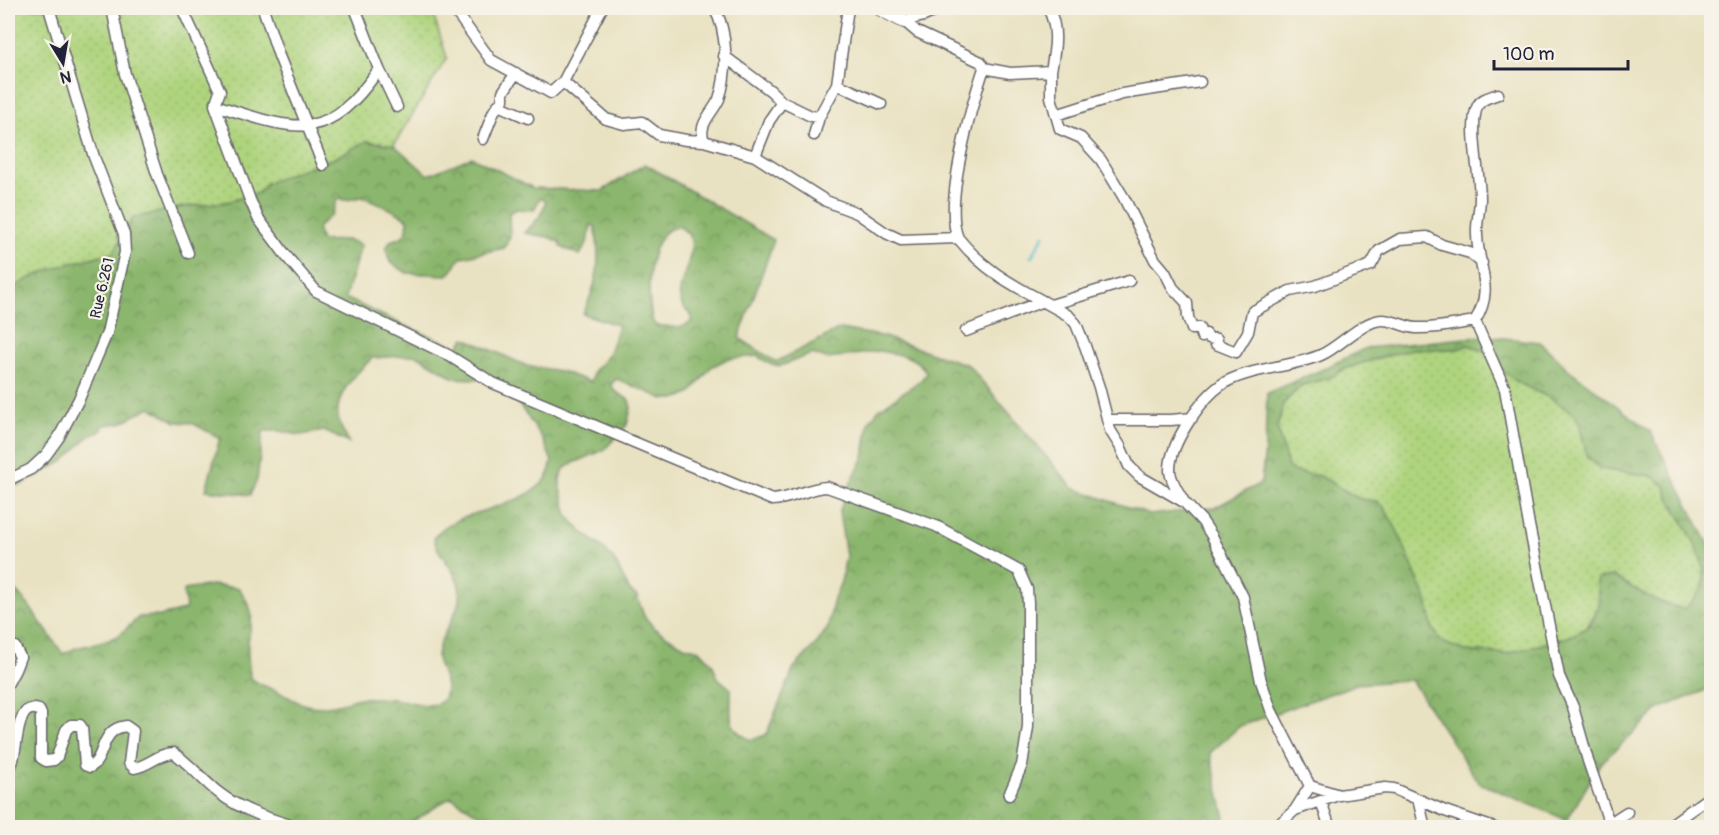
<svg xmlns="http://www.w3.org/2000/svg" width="1719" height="835" font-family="Pangolin,sans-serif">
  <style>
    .grass { fill: url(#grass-dots); stroke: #687b5c; stroke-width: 1.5 }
    .forest { fill: url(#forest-crowns); stroke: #566c54; stroke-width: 1.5; fill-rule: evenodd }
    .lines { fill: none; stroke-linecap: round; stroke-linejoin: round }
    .stream { stroke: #49b7c2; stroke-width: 3 }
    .street-casing { stroke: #68656a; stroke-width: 13 }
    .secondary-casing { stroke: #68656a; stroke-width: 16 }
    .street { stroke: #fff; stroke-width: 10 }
    .secondary { stroke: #fff; stroke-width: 14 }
    .labels { text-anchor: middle; stroke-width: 4.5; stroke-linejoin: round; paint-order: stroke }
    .street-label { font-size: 15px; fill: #22223b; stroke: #f7f3e8 }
  </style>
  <defs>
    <pattern id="grass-dots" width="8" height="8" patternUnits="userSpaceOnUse" patternTransform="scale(1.5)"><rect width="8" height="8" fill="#afd47e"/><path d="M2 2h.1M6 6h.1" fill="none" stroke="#96b66e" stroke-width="1.8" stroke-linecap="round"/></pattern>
    <pattern id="forest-crowns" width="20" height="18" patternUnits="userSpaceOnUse" patternTransform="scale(1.5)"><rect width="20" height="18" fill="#8bb66d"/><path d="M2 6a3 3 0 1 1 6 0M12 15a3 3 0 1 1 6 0" fill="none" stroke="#71945b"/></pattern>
  </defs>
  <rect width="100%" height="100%" fill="#f7f3e8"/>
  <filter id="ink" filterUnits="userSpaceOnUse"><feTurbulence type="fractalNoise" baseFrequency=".0167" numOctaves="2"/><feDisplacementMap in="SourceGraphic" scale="12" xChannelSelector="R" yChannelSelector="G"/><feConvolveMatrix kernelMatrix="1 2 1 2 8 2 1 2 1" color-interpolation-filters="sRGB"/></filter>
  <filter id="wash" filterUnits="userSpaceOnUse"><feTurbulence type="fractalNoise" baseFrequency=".008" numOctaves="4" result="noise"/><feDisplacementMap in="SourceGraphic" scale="24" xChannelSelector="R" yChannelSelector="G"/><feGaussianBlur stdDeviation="1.35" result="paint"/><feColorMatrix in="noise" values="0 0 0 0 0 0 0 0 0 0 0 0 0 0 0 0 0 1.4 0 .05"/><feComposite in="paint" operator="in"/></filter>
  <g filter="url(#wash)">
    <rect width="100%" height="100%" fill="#e9e2c2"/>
    <!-- grass -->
    <path class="grass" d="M8 8H431L447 58 394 145 367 141 333 159 297 171 267 183 258 193 227 202 183 207 133 218 113 253C78 261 44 268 13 288L8 275Z
      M1469 345 1487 352 1517 382 1552 399 1575 415 1579 422 1587 456 1600 469 1646 475 1654 477 1667 487 1668 496C1680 516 1708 559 1704 582 1703 592 1692 601 1685 609 1657 604 1637 590 1613 576L1597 579 1599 606 1586 628 1571 636 1506 654 1465 651 1441 642 1432 627 1427 601 1376 501 1359 499 1320 476 1295 472 1288 467 1277 428 1283 404 1302 385 1329 378 1347 368 1378 358 1412 349H1458Z"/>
    <!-- forest -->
    <path class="forest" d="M367 141 394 145 428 175 472 157 533 188 602 191 645 164 774 240 739 338 776 362 840 329 881 336 968 365 1073 488 1150 515 1214 508 1261 483 1265 450 1267 393 1321 370 1366 348 1486 336 1540 342 1568 369 1650 431 1711 549V688L1659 709 1600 764 1567 820 1479 783 1411 680 1357 684 1240 726 1210 753 1227 827 480 828V815L451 797 404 827H8V581L29 606 63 654 76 648 94 644 118 636 139 617 160 616 184 610 186 607 183 592 185 590 211 585 239 588C256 615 252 614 248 643 247 654 249 666 250 677 257 684 265 686 274 690 287 695 297 704 311 706 327 709 345 701 361 698 371 697 382 699 393 699 406 700 437 712 444 698 452 680 433 667 438 650 443 628 464 610 459 586 455 567 437 556 434 538 451 509 522 511 546 479 549 475 550 467 552 461L542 438 506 385 498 380 454 378 417 355 372 358C356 374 332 395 339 422 341 429 346 436 349 443L324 431 300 435 279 431H263L257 480 250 495 206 490 220 438 192 423 176 422 150 407 121 423 104 425 101 431 88 437 64 461 22 484 8 487V476L12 470 8 454V305L12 308 15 303 13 288C44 268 78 261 113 253L133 218 183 207 227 202 258 193 267 183 297 171 333 159ZM361 197C369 198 402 214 408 220L407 231 402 237 390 241 386 249 390 262 407 273 447 275C455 271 455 262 462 257L504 248 510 237 509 213 517 209 534 210 540 198 546 202 540 216 525 233 548 237 560 242 561 247 580 255 587 243 591 225 595 226C601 264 599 279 583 314L618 325C612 345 610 358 594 370L591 382 560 371 527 366 465 338 458 347 405 326 345 298 361 245 349 240 321 241 317 228 332 214 337 199 347 200ZM678 226C717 245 656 293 691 314V322C675 333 673 324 656 326L653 322C646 296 645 233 678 226ZM1469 345 1487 352 1497 366 1517 382 1552 399 1575 415 1579 422 1587 456 1600 469 1646 475 1654 477 1666 487 1668 496C1680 516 1708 559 1704 582 1703 592 1691 601 1685 609 1657 604 1636 590 1613 576L1597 579 1599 606 1592 622 1586 628 1571 636 1506 654 1465 651 1441 642 1432 627 1427 601 1397 530 1383 506 1376 501 1359 499 1320 476 1295 472 1288 467 1277 428 1283 404 1302 385 1329 378 1347 368 1378 358 1412 349H1458ZM879 351C900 355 914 354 927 373L921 380 879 409 869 422 864 457 851 482 839 512 846 556 841 582 834 598 828 627 818 642 794 668 766 735 751 740C724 728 732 715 731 689L718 678 712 663 700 650 684 646 655 629 644 616 637 596 630 591 614 560 602 547 581 531 568 516 560 485V479L564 469 571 464 604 450 627 425 631 408 629 400 615 391 611 384 617 379 664 399H674L690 394 711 367 727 359 757 356 772 365 780 366 812 354 828 359Z"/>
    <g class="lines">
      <!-- stream -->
      <path class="stream" d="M798 10 799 8
        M1031 257 1044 235"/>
    </g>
  </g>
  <g filter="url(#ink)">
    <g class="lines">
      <defs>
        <path id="street" d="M112 8 125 74 157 174 188 253
          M182 8 220 91 215 105 250 200 258 218 287 257 316 291 448 355 493 383 772 500C792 499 807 488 827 487L936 526 1019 571 1027 589 1028 603V727L1022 765 1009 795
          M263 8 279 56 323 165
          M453 8 491 60 551 93 563 82 606 119 624 124 642 122 659 135 686 140 704 141 755 156 826 201 857 213 886 233 901 240 958 238C991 279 1026 290 1069 316L1076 324 1085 346 1099 387 1110 430 1120 446 1129 466 1139 476 1184 502 1202 521 1212 536 1243 597 1261 681 1271 710 1310 786 1339 795 1385 788 1394 789 1445 811 1494 828
          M1048 8C1059 28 1055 49 1051 71
          M904 21 917 32 981 62 984 68 1010 73 1051 71V97L1056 115 1122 94 1200 82
          M904 21 924 16 942 8
          M724 56 771 91 782 102 769 121 755 156
          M379 69 397 107
          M563 82 602 8
          M837 84 881 104
          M782 102 811 116 819 117
          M215 105C295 130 326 146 379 69L355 8
          M498 105 528 118
          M1056 115 1060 129 1081 138 1101 160 1124 198 1155 260 1165 272 1173 288 1187 303 1188 317 1192 329 1199 328 1202 337 1206 334 1209 338 1217 339 1216 344 1236 352 1248 332 1252 312 1290 291 1315 286 1371 265 1379 251 1400 239 1427 237 1442 245 1470 253 1482 263
          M814 135 819 117 837 84 848 8
          M483 139 494 111 503 100V92L516 73
          M704 141C697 124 713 113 719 99 728 73 728 31 714 8
          M958 238C943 204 972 104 984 68
          M1051 305 1129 281
          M1475 321 1505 389 1529 525 1559 676 1573 707 1588 761 1611 828
          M966 331 1043 301
          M1107 420H1171L1192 418
          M8 480 31 469 46 455 59 437 79 399 107 333 125 252 124 234 94 157 49 8
          M1183 500C1178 491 1171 482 1170 471 1169 444 1202 397 1224 383 1250 368 1293 367 1321 355 1339 347 1357 326 1376 321 1390 317 1402 327 1416 328 1436 329 1456 324 1475 321 1495 289 1478 268 1477 235 1476 223 1480 210 1480 198 1480 175 1468 124 1478 105 1482 98 1491 97 1498 94
          M8 644 15 647 20 657 15 670 8 683
          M8 771C20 758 12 700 39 710L41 714V758L46 761 54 760 57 757 66 730 71 725H80L82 728 85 765 90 767C106 759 99 729 126 726L133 731 129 763 134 768C149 766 158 753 174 753 191 765 203 781 219 793 242 811 273 820 300 828
          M1418 799 1425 828
          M1321 801 1330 828
          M1295 810 1338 795
          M1610 823 1627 812
          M1275 828 1295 810 1310 786
          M1666 828 1712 795"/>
        <path id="secondary" d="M879 8 904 21"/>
      </defs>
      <!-- street casing -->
      <use href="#street" class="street-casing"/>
      <!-- secondary casing -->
      <use href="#secondary" class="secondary-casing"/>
      <!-- street -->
      <use href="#street" class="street"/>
      <!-- secondary -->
      <use href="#secondary" class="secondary"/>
    </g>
  </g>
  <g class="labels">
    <!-- street labels -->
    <g class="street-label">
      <text transform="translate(102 288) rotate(-77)" y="5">Rue 6.261</text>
    </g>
  </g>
  <!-- margin -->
  <rect width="1719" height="835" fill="none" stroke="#f7f3e8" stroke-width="30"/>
  <!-- north arrow -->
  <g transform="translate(63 63) rotate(169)" stroke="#f7f3e8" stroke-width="4.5" paint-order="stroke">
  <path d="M0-4.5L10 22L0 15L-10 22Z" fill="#22223b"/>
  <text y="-9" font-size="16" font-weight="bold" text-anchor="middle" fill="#22223b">N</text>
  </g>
  <!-- scale -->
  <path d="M1494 60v9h134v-9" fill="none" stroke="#22223b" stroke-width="3"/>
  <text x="1503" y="60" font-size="18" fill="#22223b" stroke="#f7f3e8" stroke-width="4.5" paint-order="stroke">100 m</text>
</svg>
